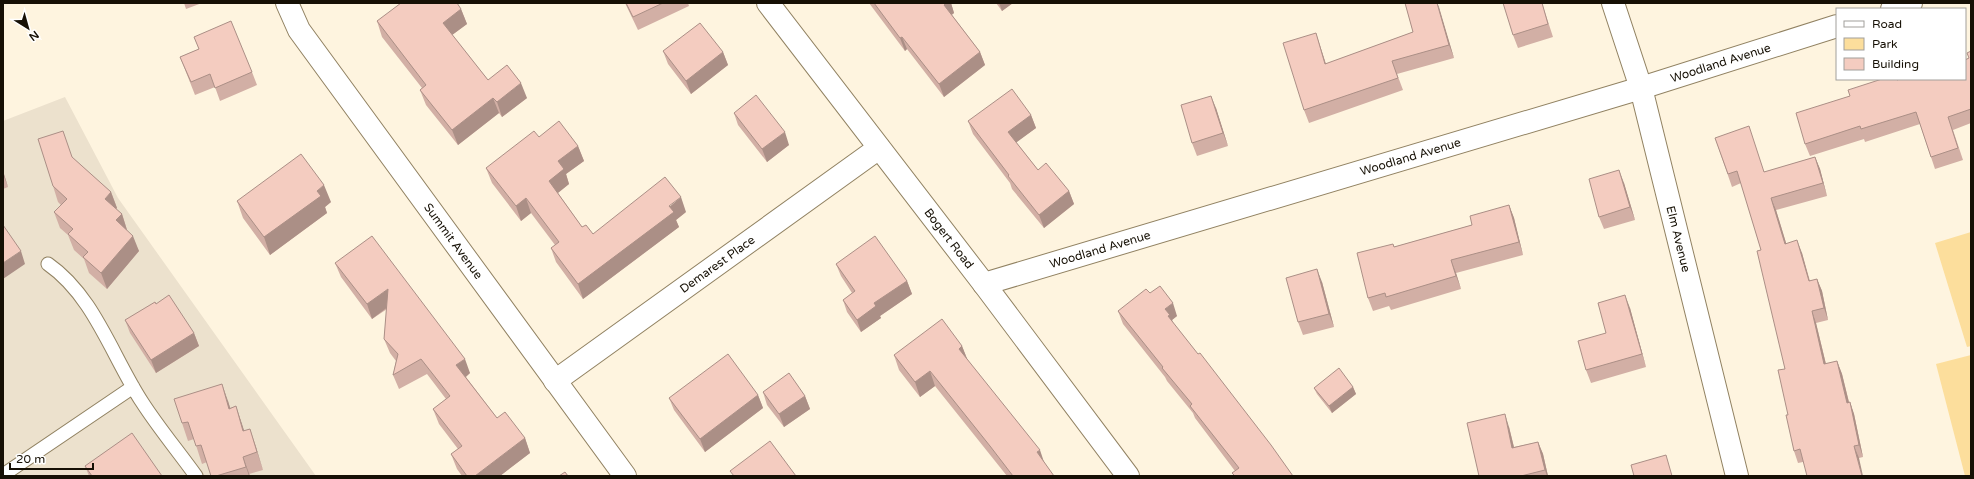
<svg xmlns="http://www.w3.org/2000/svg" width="1974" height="479" font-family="'Varela Round',sans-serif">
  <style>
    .commercial { fill: #ece1cd }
    .green { fill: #fcde9c }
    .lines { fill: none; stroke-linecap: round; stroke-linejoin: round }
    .service-casing { stroke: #918262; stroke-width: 15 }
    .minor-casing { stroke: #918262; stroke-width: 24 }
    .service { stroke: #fff; stroke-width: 13 }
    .minor { stroke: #fff; stroke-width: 22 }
    .wall { fill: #d2afa5 }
    .shaded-wall { fill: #ab8f86 }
    .building { fill: #f4ccc0; stroke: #ab8f86 }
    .labels { text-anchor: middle; stroke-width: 3.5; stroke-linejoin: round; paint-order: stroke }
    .street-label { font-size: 12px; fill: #161005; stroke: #fff }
  </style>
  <rect width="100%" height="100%" fill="#fef4df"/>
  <!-- commercial -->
  <path class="commercial" d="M65 97 118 198 316 476H3V121Z"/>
  <!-- green -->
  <path class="green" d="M1971 232V346L1967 347 1935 243Z
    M1971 355V476H1965L1936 364Z"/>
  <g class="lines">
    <defs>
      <path id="service" d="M48 264C94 296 112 356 142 402 158 427 178 451 196 476
        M3 475 133 387"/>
      <g id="minor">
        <path id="s1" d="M287 3 299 30 625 476"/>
        <path id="s2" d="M768 3 984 284 1128 476"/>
        <path id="s3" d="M1613 3 1641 88 1737 476"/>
        <path d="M1892 9 1911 3"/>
        <path id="s4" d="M984 284 1641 88 1837 26"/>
        <path id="s5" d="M555 381 879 148"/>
      </g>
    </defs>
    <!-- service casing -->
    <use href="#service" class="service-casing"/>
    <!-- minor casing -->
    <use href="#minor" class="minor-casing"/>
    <!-- service -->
    <use href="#service" class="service"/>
    <!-- minor -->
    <use href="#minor" class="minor"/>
  </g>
  <!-- wall -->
  <path class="wall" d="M184 3H202L186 9Z
    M625 3H688L689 6 638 30Z
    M869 3H951L954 13 952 15 980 52 985 65 944 97 907 49 905 51Z
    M996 3H1013L1002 11Z
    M1405 3H1437L1454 58 1397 74 1403 90 1309 123 1304 110 1316 33 1326 64 1413 32Z
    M1542 3 1553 37 1518 48 1513 35Z
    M461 9 467 24 452 35 488 80 527 98 502 117 499 113 458 145 426 105 420 90 422 88 382 37 377 21Z
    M194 37 252 72 257 85 220 101 215 87 195 95 180 57 199 49Z
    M663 51 723 52 728 65 691 94 668 64Z
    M1971 51V123L1953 130 1963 160 1935 169 1920 124 1865 142 1864 139 1810 156 1805 144 1850 96 1897 80 1969 58Z
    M1216 108 1228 146 1197 156 1192 143Z
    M734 113 789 145 767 162 738 125Z
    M1031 115 1036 128 1016 142 1038 170 1069 191 1074 204 1044 228 1012 189 1010 183 973 134 968 121Z
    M539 137 578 146 584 161 566 174 569 184 558 193 582 227 593 234 686 212 676 220 679 227 583 299 556 262 551 248 555 245 531 213 521 221 492 183 486 168Z
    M1715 138 1765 172 1815 157 1820 169 1827 196 1776 210 1786 243 1802 253 1810 281 1817 279 1822 291 1828 320 1816 323 1826 364 1837 361 1842 374 1849 402H1850L1854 414 1863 457 1859 458 1803 462 1798 463 1794 451 1788 415 1785 369 1761 250 1741 183 1732 187Z
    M72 157 111 192 117 208 116 209 122 214 127 230 139 251 107 289 89 273 84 259 74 250 68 235 60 228 54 212 61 205 58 202 53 186Z
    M3 171 8 187 3 189Z
    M1624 183 1635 220 1604 229 1599 217Z
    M237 201 331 202 325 207 327 213 270 255 243 218Z
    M1509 205 1514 218 1523 255 1456 273 1461 289 1391 310 1389 306 1373 311 1368 298 1394 247 1472 225Z
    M335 263 470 373 466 377 497 418 525 438 530 453 500 476H462L457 469 451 454 458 449 439 424 433 409 446 399 427 374 399 389 393 375 396 361 390 353 384 339 387 309 372 319 341 277Z
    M836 264 907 281 912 294 880 316 881 318 861 332 847 312 843 300 852 293 841 276Z
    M1322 282 1334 327 1303 335 1298 322Z
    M1150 293 1177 316 1172 320 1173 323 1293 476H1234L1232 473 1235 471 1195 418 1193 413 1167 381 1165 377 1123 324 1118 311Z
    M156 304 194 333 199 346 156 373 130 333 125 320Z
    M1630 308 1646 367 1591 383 1586 370 1606 333Z
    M962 346 967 359 1054 476H1007L935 386 920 397 899 370 894 355Z
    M1353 387 1356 394 1332 413 1317 394 1314 388Z
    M763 392 805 396 810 409 784 427 767 405Z
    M758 395 763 408 705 452 674 410 669 398Z
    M228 401 230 408 236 406 244 431 250 429 263 470 249 474 250 476H211L207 462 202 464 194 439 188 441 182 423Z
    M1509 427 1514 447 1538 442 1543 454 1548 476H1479Z
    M85 466 162 476H89Z"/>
  <!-- shaded-wall -->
  <path class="shaded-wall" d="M946 3H951L954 13 948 17 944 5Z
    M999 3H1013L1002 11Z
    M1437 3 1439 7 1454 58 1449 45Z
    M461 9 467 24 448 38 443 23Z
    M1316 33 1320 46 1330 77 1325 64Z
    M902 37 907 49 905 51 900 38Z
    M723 52 728 65 691 94 686 81Z
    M980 52 985 65 944 97 939 84Z
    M521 83 527 98 502 117 497 102Z
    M1211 96 1216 108 1228 146 1223 133Z
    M493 98 499 113 458 145 452 130Z
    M1031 115 1036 128 1013 145 1008 132Z
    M785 132 789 145 767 162 762 149Z
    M578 146 584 161 566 174 569 184 554 196 549 181 558 161Z
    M1815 157 1820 169 1827 196Z
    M1619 170 1624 183 1635 220 1630 207Z
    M3 171 8 187 3 174Z
    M324 185 331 202 325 207 327 213 270 255 264 237 317 191Z
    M1069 191 1074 204 1044 228 1039 215Z
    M111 192 117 208 110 215 105 199Z
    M681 197 686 212 676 220 679 227 583 299 578 284Z
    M526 198 531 213 521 221 516 206Z
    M1771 198 1776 210 1790 256 1785 244Z
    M1509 205 1514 218 1523 255 1519 242Z
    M122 214 127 230 122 236 116 220Z
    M133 236 139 251 107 289 101 273Z
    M1797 240 1802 253 1813 294 1809 281Z
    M21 251 25 264 3 279V263Z
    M1451 260 1456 273 1461 289 1456 276Z
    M1317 269 1322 282 1334 327 1329 314Z
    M1817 279 1822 291 1828 320 1824 308Z
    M907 281 912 294 880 316 881 318 861 332 857 320 874 303Z
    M388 289 393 303 372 319 367 304Z
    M1625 295 1630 308 1646 367 1642 354Z
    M1173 303 1177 316 1172 320 1175 327 1172 329 1165 309Z
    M1812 311 1816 323 1829 377 1824 364Z
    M194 333 199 346 156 373 151 360Z
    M962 346 968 361 959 349Z
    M465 359 470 373 462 380 456 365Z
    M1837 361 1842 374 1852 415 1847 403Z
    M930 371 935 386 920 397 915 382Z
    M222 384 228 401 236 426 229 409Z
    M1353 387 1356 394 1332 413 1329 406Z
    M758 395 763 408 705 452 700 439Z
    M805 396 810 409 784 427 779 414Z
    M1850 402 1854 414 1863 457 1859 445Z
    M236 406 242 424 250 449 243 431Z
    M1505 414 1509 427 1517 460 1512 448Z
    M250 429 256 447 263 470 257 452Z
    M525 438 530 453 500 476H475Z
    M1538 442 1543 454 1548 476H1547L1545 470Z
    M1854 446 1859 458 1863 476H1862Z
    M1040 450 1045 465 1037 452Z
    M243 457 250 476H249L246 467Z"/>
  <!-- building -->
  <path class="building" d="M401 3H457L461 9 443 23 488 80 507 65 521 83 497 102 493 98 452 130 420 90 426 85 377 21Z
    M626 3H663L633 17Z
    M874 3H946L944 5 980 52 939 84 902 37 900 38Z
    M1405 3H1437L1449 45 1392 61 1398 78 1304 110 1283 43 1316 33 1325 64 1413 32Z
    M1503 3H1542L1548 24 1513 35Z
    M231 21 252 72 215 88 210 74 191 82 180 57 199 49 194 37Z
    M700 23 723 52 686 81 663 51Z
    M1971 51V109L1948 117 1958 148 1931 157 1916 112 1861 129 1860 126 1805 144 1796 113 1850 96 1848 90 1882 79H1897V80L1900 79H1965V60L1969 58 1967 53Z
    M1012 89 1031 115 1008 132 1038 170 1046 163 1069 191 1039 215 1008 176 1009 175 968 121Z
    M756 95 785 132 762 149 734 113Z
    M1211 96 1223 133 1192 143 1181 105Z
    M559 121 578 146 558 161 564 169 549 181 582 227 586 225 593 234 665 177 681 197 669 206 674 212 578 284 551 248 559 242 526 198 516 206 486 168 534 131 539 137Z
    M1749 126 1764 172 1815 157 1823 183 1771 198 1785 244 1797 240 1809 281 1817 279 1824 308 1812 311 1824 364 1837 361 1847 403 1850 402 1859 445 1854 446 1862 476H1807L1800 449 1794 451 1786 415H1788L1778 370 1785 369 1757 251 1761 250 1737 171 1728 174 1715 138Z
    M63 131 72 157 111 192 105 199 122 214 116 220 133 236 101 273 83 257 88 252 68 234 73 229 54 212 67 199 53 186 38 139Z
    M301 154 324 185 317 191 321 196 264 237 237 201Z
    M1619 170 1630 207 1599 217 1589 179Z
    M1509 205 1519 242 1451 260 1456 276 1386 297 1385 293 1368 298 1357 253 1393 244 1394 247 1472 225 1470 216Z
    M3 225 21 251 3 263Z
    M372 236 465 359 456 365 497 418 505 412 525 438 475 476H467L451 454 462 446 433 409 450 396 421 359 393 375 398 354 384 339 388 289 367 304 335 263Z
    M875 236 907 281 874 303 876 306 857 320 843 300 855 291 836 264Z
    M1317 269 1329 314 1298 322 1286 278Z
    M1160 286 1173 303 1165 309 1170 315 1168 316 1198 354 1200 353 1271 445 1293 476H1235L1232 473 1239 468 1190 406 1192 404 1162 368 1163 367 1118 311 1146 289 1150 293Z
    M169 295 194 333 151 360 125 320 155 302 156 304Z
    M1625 295 1642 354 1586 370 1578 341 1606 333 1598 303Z
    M942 319 962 346 959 349 1040 450 1037 452 1054 476H1013L990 446 930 371 915 382 894 355Z
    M728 354 758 395 700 439 669 398Z
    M1339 368 1353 387 1329 406 1314 388Z
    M789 373 805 396 779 414 763 392Z
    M222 384 229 409 236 406 243 431 250 429 257 452 243 457 246 467 216 476H211L201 445 196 446 188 422 182 423 174 399Z
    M1505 414 1512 448 1538 442 1545 470 1521 476H1479L1467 423Z
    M132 433 162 476H92L85 466Z
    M770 441 796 476H734L730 471Z
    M1666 455 1672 476H1634L1631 465Z
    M565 472 568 476H559Z"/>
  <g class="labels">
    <!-- street labels -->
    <g class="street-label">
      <text dy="4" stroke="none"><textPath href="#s4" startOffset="769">Woodland Avenue</textPath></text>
      <text dy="4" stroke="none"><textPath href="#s4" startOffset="445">Woodland Avenue</textPath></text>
      <text dy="4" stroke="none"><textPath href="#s2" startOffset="297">Bogert Road</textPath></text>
      <text dy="4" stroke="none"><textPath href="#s3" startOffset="245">Elm Avenue</textPath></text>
      <text dy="4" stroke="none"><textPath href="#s1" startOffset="291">Summit Avenue</textPath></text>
      <text dy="4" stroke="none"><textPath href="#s4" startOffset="121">Woodland Avenue</textPath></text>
      <text dy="4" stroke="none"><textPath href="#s5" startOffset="200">Demarest Place</textPath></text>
    </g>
  </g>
  <!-- border -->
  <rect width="1974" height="479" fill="none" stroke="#161005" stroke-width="8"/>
  <!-- legend -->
  <rect x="1836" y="8" width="130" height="72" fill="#ffffff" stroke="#a29f9b"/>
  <rect x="1844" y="21" width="20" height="6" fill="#ffffff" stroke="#a29f9b"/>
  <text x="1872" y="28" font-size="12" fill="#161005">Road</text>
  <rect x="1844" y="38" width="20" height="12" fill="#fcde9c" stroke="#a29f9b"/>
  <text x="1872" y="48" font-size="12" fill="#161005">Park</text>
  <rect x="1844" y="58" width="20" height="12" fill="#f4ccc0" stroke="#a29f9b"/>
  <text x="1872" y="68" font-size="12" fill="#161005">Building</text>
  <!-- north arrow -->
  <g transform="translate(28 28) rotate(143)" stroke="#ffffff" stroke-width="3" paint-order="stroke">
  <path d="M0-3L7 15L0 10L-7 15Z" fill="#161005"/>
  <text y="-6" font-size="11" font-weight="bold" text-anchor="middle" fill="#161005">N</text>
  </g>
  <!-- scale -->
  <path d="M10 463v6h83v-6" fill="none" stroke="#161005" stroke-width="2"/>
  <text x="16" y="463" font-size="12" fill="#161005" stroke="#ffffff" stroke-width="3" paint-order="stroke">20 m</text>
</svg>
